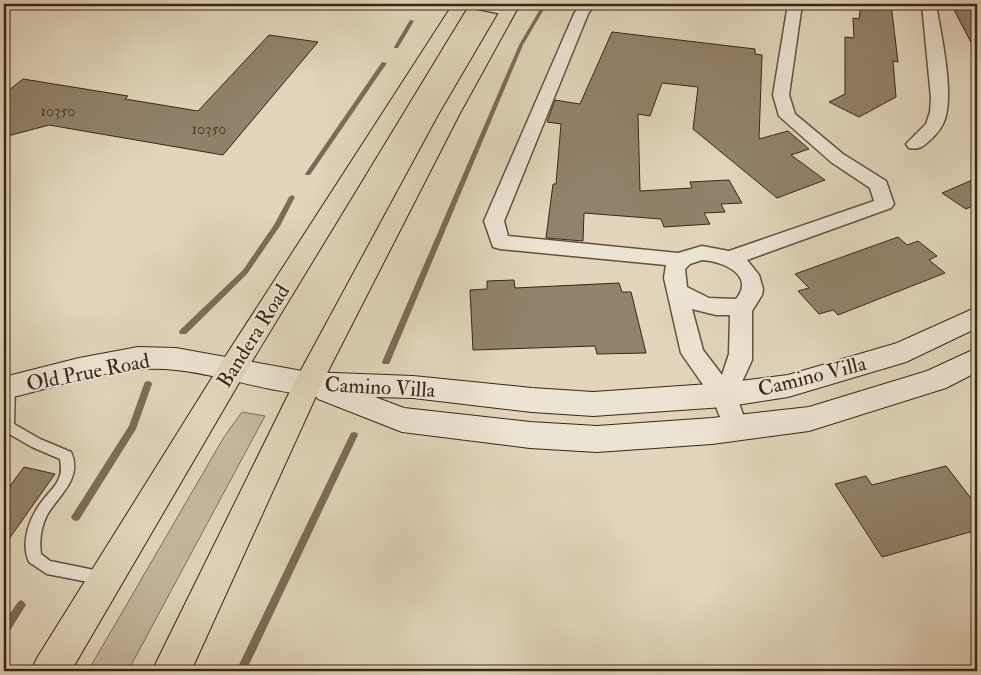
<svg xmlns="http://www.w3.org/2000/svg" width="981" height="675" font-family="'IM FELL Double Pica',serif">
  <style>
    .green { fill: #c5b89f; stroke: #806f5a }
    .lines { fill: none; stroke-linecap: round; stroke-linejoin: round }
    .stream { fill: #7c6c57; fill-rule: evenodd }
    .building { fill: #91826b; stroke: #3a2615 }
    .lane-casing { stroke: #64523e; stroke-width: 3 }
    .street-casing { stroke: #64523e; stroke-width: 3 }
    .secondary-casing { stroke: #3a2615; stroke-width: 2 }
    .primary-casing { stroke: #3a2615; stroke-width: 2 }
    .lane { fill: #ece4d3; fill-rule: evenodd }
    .street { fill: #ece4d3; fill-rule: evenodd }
    .secondary { fill: #ece4d3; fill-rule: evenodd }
    .primary { fill: #e1d6bb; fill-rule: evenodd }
    .labels { text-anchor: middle; stroke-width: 4; stroke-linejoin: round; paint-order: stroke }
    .far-number-label { font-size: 16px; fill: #503d2a }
    .street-label { font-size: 21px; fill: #3a2615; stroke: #ece4d3 }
  </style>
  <rect width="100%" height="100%" fill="#e1d6bb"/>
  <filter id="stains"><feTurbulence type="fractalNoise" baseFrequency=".004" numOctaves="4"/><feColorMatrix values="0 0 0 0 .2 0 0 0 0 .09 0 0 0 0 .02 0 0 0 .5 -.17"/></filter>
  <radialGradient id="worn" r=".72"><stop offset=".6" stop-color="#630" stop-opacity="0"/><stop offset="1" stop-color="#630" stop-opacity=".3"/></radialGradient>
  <!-- green -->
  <path class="green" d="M242 412 265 416 128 671H88L224 437Z"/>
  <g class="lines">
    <!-- stream -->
    <path class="stream" d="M543 4H547L523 45 390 362 389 364H383L382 362 519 45Z
      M410 20 414 21 398 48H394V47Z
      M382 62 387 63 310 175H306L305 174Z
      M292 195 295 197 280 226 247 274 186 334H180L179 332 180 330 243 270 274 225 289 197Z
      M148 381 151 382 152 384 136 429 79 520 76 521 73 520 71 517 73 514 129 426 144 384 145 382Z
      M354 432 357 433 358 435 246 671H236L350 435 351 433Z
      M21 600 24 602 26 605 24 608 8 634 4 635V622L18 602Z"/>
  </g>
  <!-- building -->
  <path class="building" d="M861 4H891L898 62 893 61 896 97 859 117 829 102 845 94V37L854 38 853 18 859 19Z
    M951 4H977V54Z
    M612 32 755 49V54L762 55 759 139 788 131 809 149 791 155 825 180 777 198 693 129 698 87 662 83 650 116 638 114 640 191 692 188 690 182 729 180 742 203 721 204 725 212 704 213 710 224 664 227 661 219 584 213 583 241 546 238 553 184H556L561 124 547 122 555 100 580 104Z
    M269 35 318 42 223 155 49 125 4 137V94L23 79 128 96 125 99 198 111Z
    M977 178V204L966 209 942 193Z
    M898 237 907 245 918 241 937 256 929 260 945 273 838 315 833 310 819 314 798 291 809 288 795 274Z
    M514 280 515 288 619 283 622 292H631L646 353 597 354 595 346 473 350 470 290 487 289V281Z
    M946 466 977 506V530L882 557 835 484 866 476 872 485Z
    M24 467 55 474 4 546V494Z"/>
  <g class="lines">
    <defs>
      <path id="lane" d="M9 382 13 384 15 387 14 424 40 439 71 452C83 478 59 495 47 515 41 527 39 540 41 554L50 561 109 573 111 578 109 583 104 585 47 574 29 562C20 542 30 516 43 500 48 493 56 487 59 478 62 472 61 466 60 459L32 447 4 431V386Z"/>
      <path id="street" d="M467 4H493L512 8 514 11 507 15 469 7Z
        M580 4H594L588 14 504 221 508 236 678 253 702 246 729 251 874 201 870 188 831 162 779 116 773 95 788 4H802L789 95 795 114 843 154 886 181 894 204 891 208 747 260 759 275 763 289 762 295 752 311V360L736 395 748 428 745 435 736 438 727 435 713 399 681 353 664 278 666 265 500 249 493 247 484 221 574 14ZM702 260C722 261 756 275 736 299L709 298 687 287 685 269 690 264ZM692 309 716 315H730L729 354 722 375 703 350Z
        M922 4H936C941 35 954 90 945 119 942 128 936 135 929 141 923 147 918 150 909 148L906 144 926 124 930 112 931 98Z"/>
      <path id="secondary" d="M977 307V328L906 362 788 397 724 407 593 416 532 412 413 398 375 397 404 408 530 422 597 426 712 418 809 407 927 371 977 348V372L946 388 809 431 712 444 597 452 530 448 402 432 318 399 315 395C269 393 223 375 176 370 117 363 60 387 4 399V377L79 358 138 347 176 348 308 372 413 376 532 388 593 392 724 383 788 375 897 343Z"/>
      <path id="primary" d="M453 4H469L243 376 71 671H31L37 658 223 360Z
        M504 4H520L459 115 322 383 191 671H152L294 383 439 115Z"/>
    </defs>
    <!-- lane casing -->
    <use href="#lane" class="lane-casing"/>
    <!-- street casing -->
    <use href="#street" class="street-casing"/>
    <!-- secondary casing -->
    <use href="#secondary" class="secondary-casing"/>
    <!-- primary casing -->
    <use href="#primary" class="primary-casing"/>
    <!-- lane -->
    <use href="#lane" class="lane"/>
    <!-- street -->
    <use href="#street" class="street"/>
    <!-- secondary -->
    <use href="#secondary" class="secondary"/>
    <!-- primary -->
    <use href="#primary" class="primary"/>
  </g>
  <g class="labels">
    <!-- far-number labels -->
    <g class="far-number-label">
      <text x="58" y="116">10350</text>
      <text x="209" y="134">10350</text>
    </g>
    <!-- street labels -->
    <g class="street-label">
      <text transform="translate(253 336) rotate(-58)" y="7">Bandera Road</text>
      <text transform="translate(88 372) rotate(-11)" y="7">Old Prue Road</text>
      <text transform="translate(812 376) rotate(-14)" y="7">Camino Villa</text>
      <text transform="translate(380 387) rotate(3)" y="7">Camino Villa</text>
    </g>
  </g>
  <!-- margin -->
  <rect width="981" height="675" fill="none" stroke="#e1d6bb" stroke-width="20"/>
  <rect x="5" y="5" width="971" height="665" fill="none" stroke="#3a2615" stroke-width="2.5"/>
  <rect x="10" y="10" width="961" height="655" fill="none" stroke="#3a2615"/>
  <rect width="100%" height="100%" filter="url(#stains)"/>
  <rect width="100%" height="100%" fill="url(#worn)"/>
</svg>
